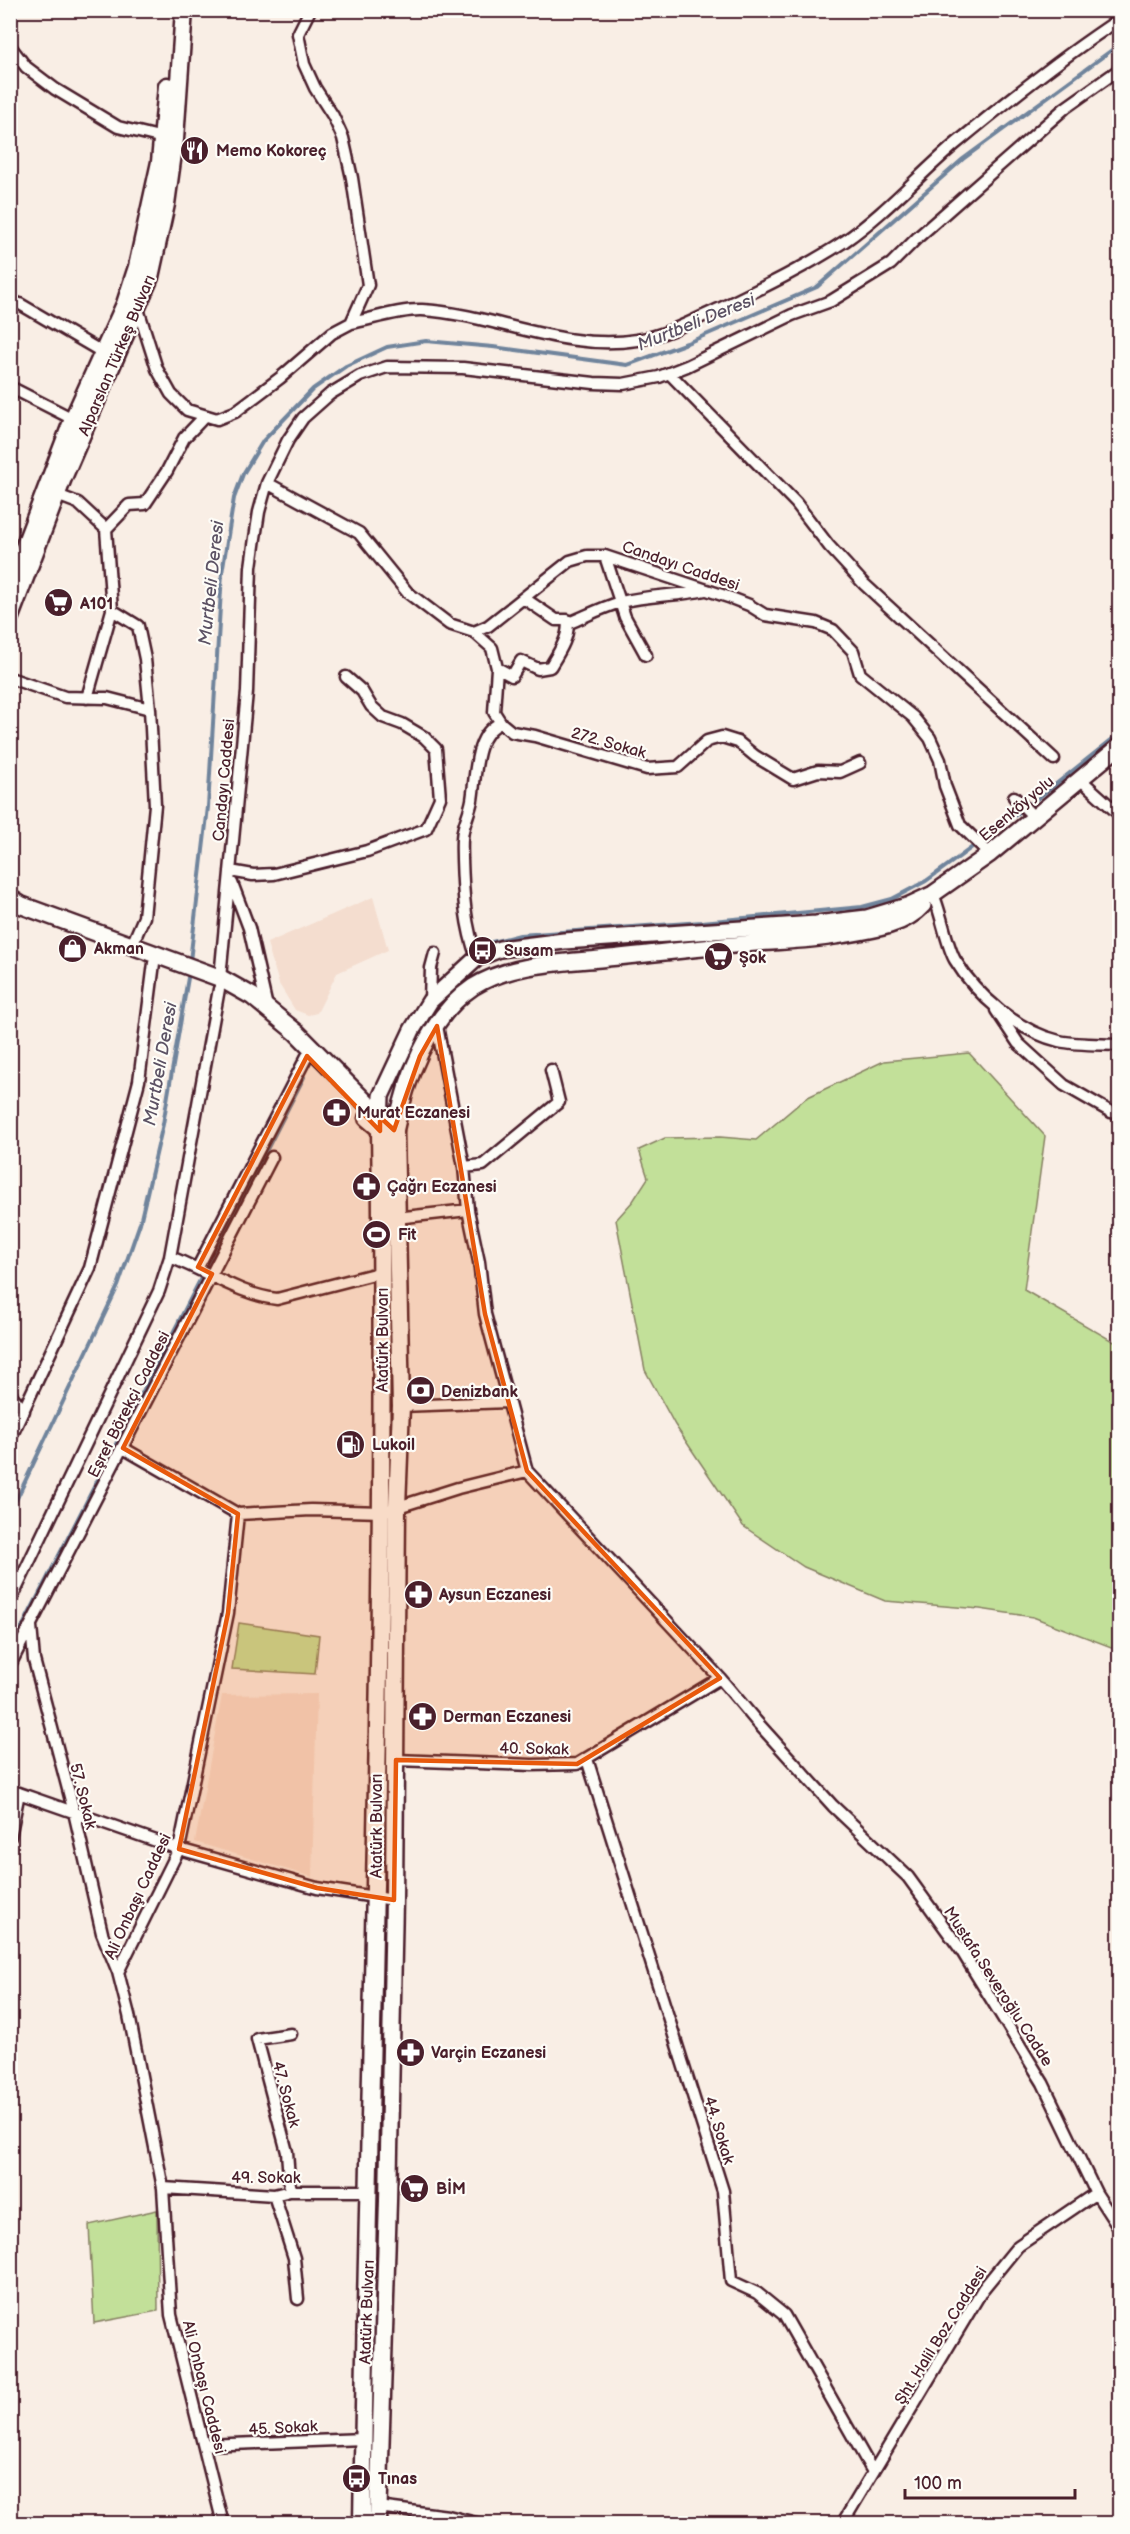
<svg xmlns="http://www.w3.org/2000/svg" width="1130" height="2534" font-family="'Balsamiq Sans',sans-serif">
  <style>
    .built { fill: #f4ddcf }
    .green { fill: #c2e099; stroke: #868062; stroke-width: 1.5 }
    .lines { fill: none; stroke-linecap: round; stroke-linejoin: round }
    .stream { stroke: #6f849c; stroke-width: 4 }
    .street-casing { stroke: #4a1f2b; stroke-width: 15 }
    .secondary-casing { stroke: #4a1f2b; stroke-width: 20 }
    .primary-casing { stroke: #4a1f2b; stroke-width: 21 }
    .street { stroke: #fdfcf7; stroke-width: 10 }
    .secondary { stroke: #fdfcf7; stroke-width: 15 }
    .primary { stroke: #fdfcf7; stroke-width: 16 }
    .marked { fill: #e8590c; fill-opacity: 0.2; stroke: #e8590c; stroke-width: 4.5; stroke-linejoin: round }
    .labels { text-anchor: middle; stroke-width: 4.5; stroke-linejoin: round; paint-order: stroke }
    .poi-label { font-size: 16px; font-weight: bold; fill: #4a1f2b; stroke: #fdfcf7; text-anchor: start }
    .street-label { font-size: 16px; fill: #4a1f2b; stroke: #fdfcf7 }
    .water-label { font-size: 18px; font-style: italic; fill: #5c5264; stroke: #fdfcf7 }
  </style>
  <rect width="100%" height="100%" fill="#f9eee5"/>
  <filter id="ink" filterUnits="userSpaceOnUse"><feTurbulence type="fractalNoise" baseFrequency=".0167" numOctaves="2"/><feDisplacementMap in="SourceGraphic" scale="12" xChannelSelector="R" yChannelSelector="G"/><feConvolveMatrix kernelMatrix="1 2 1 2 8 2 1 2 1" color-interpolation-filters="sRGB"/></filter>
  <g filter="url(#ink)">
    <!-- built -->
    <path class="built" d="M373 897 388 950 337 973 317 1013 308 1015 295 1010 279 984 267 943Z
      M317 1694 312 1877 195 1842 222 1695Z"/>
    <!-- green -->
    <path class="green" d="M969 1053 1045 1136 1024 1290 1114 1342 1119 1339V1650L1033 1617 980 1609 885 1601 804 1567 743 1526 675 1425 645 1370 616 1220 633 1201 648 1178 639 1150 665 1138 720 1137 756 1140 806 1098 884 1061Z
      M239 1623 319 1635 315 1674 232 1669Z
      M157 2210 158 2311 94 2323 89 2225Z"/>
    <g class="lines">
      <!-- stream -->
      <path class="stream" d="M488 943 520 935 702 922 862 907 892 899 926 881 959 857 1046 792 1120 733
        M190 961 208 807 222 573 234 498 243 474 263 441 313 389 346 366 387 347 426 341 493 347 627 365 687 343 817 287 963 159 1120 44
        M10 1513 118 1286 140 1223 163 1124 189 972
        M10 1651 304 1077"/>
      <defs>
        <path id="street" d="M10 46 26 67 55 89 118 127 163 138
          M10 301 20 304 102 352
          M138 309 157 369 171 394 187 410 217 419 235 412 280 378 332 333 351 323 368 285 352 178 343 138 333 116 315 88 304 64 298 34 310 10
          M351 323C372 319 402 309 422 310 494 314 564 352 637 340 668 335 696 319 725 306 766 286 807 266 845 241 884 214 917 177 954 145 1007 101 1062 57 1120 19
          M669 373 796 503 829 546 864 584 1054 759
          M10 387 73 419
          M267 483 359 533 407 592 449 624 474 632 488 626 570 561 587 556H605L731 598 749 605 765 615 816 623 833 630 853 651 860 674 913 717 930 738 940 760 945 786 960 825 990 854
          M57 495 78 503 106 529 112 610 87 698
          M106 529 129 505 145 504 167 471 184 438 205 416
          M605 556 625 617 646 655
          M112 610 138 626 145 659 150 709
          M569 623C586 616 603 607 621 602 649 595 677 596 705 590
          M474 632 492 648 497 668 494 712 501 723 512 732 535 736 647 769 678 767 707 741 722 737 738 742 755 756 793 779 818 771 840 772 860 763
          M497 668 512 676 521 661 538 669 550 667C558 654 571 635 567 620H556L525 599
          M10 678 65 697 107 698 150 709 155 805 144 917 132 945
          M1080 779 1120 815
          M1014 797 1034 817
          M230 871 253 875 274 874 367 851 426 829 440 798 436 749 424 737 402 724 383 717 371 706 362 691 346 677
          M232 883 249 928 267 1007
          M933 894C941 912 947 947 955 960 976 995 1019 1032 1059 1041 1078 1045 1100 1044 1120 1045
          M477 958C465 926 463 893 462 859 462 850 461 840 463 831 465 821 470 811 472 800 476 776 474 733 501 723
          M220 978 247 692 251 567 255 538 259 512 267 483 288 440 303 418 330 394 360 376 387 367 463 368 594 383 623 384 659 377 687 366 792 315 831 301 891 264 917 238 1065 108 1120 69
          M430 1001 431 968 435 953
          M996 1010 1018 1043 1064 1085 1111 1112 1120 1113
          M437 1026 464 1167 468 1210 479 1262 485 1314 527 1471 720 1678 756 1721 833 1806 908 1877 961 1950 1043 2083 1096 2193 1120 2230
          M464 1167 483 1165 559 1102 551 1070
          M396 1218 468 1210
          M170 1257C205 1270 240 1295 277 1299L382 1272
          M198 1267 307 1056
          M10 1393 24 1411
          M401 1406 508 1402
          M10 1439 90 1268 139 1081 154 963
          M123 1448 238 1514 228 1613 179 1849 118 1972 129 2015 163 2188 171 2315 223 2524
          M238 1514 311 1510 382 1512 458 1488 527 1471
          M10 1602 159 1291 170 1257 219 989
          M31 1626 34 1660 74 1812 102 1933 118 1972
          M10 1665 272 1157
          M587 1759 723 2191 731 2281 757 2293 784 2315 873 2472
          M396 1760 532 1765 577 1764 720 1678
          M10 1790 179 1849 317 1888 394 1900
          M10 1837 19 1793
          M163 2188 274 2195 290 2191H369
          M290 2191 287 2152 257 2039 291 2034
          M274 2195 294 2258 298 2299
          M205 2445 363 2439
          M378 2507 448 2516 480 2524
          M842 2524 983 2289 1018 2246 1096 2193"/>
        <path id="secondary" d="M380 1126 381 1096 412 1030 430 1001 477 958 500 949 564 941 816 924 867 918 907 906 933 894 990 854 1120 746
          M395 1132C405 1081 428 1017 473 987 509 964 559 963 600 959 649 954 697 948 745 944 775 941 805 941 835 936 864 931 903 928 923 905"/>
        <path id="primary" d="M10 584 73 419 125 304 137 267 160 162 167 86
          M10 617 63 478 150 277 166 204 175 139 184 10
          M10 898 21 905 220 978 252 996 297 1033 395 1132 401 1406 397 1506 394 1900 388 2201 378 2524
          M362 2524C369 2059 387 1594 380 1129L367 1118"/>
      </defs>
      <!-- street casing -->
      <use href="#street" class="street-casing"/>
      <!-- secondary casing -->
      <use href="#secondary" class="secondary-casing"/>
      <!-- primary casing -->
      <use href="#primary" class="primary-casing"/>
      <!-- street -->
      <use href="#street" class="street"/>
      <!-- secondary -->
      <use href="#secondary" class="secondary"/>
      <!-- primary -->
      <use href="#primary" class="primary"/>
    </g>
  </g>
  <!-- marked area -->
  <path class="marked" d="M437 1026 485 1314 527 1471 720 1678 577 1764 396 1760 394 1900 317 1888 179 1849 228 1613 238 1514 123 1448 212 1274 198 1267 307 1056 380 1131V1117L394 1130 420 1056Z"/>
  <!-- icons -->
  <defs>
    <symbol id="restaurant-disc" viewBox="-11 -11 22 22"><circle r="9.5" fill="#4a1f2b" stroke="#fdfcf7"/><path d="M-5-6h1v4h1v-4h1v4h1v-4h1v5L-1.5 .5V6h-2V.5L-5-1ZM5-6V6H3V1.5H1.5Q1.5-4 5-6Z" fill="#fff"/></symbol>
    <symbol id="supermarket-disc" viewBox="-11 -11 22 22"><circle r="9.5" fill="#4a1f2b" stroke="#fdfcf7"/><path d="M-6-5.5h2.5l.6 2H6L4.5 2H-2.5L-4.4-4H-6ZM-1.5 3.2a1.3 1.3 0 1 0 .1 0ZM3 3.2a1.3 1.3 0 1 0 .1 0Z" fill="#fff"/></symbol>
    <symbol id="shop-disc" viewBox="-11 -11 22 22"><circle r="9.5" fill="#4a1f2b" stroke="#fdfcf7"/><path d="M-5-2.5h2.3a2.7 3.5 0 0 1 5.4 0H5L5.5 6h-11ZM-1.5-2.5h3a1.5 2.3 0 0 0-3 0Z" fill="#fff"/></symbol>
    <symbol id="bus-disc" viewBox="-11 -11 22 22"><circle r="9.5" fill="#4a1f2b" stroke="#fdfcf7"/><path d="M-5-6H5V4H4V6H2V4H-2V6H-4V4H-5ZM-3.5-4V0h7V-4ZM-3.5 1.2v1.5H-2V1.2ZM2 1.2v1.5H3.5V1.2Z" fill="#fff"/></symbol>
    <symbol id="pharmacy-disc" viewBox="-11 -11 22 22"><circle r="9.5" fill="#4a1f2b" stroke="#fdfcf7"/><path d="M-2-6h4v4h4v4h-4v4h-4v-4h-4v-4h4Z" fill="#fff"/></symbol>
    <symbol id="stadium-disc" viewBox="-11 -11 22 22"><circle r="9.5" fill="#4a1f2b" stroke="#fdfcf7"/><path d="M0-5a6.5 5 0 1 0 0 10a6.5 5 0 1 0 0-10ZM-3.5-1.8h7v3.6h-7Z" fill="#fff"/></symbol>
    <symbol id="bank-disc" viewBox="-11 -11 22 22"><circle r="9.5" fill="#4a1f2b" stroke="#fdfcf7"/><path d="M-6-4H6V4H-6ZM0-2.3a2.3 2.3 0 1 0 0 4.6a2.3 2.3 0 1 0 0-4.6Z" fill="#fff"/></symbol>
    <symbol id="fuel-disc" viewBox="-11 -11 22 22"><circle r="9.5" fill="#4a1f2b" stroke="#fdfcf7"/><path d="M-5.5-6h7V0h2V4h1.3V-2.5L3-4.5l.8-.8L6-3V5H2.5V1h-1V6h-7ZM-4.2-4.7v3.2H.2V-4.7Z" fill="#fff"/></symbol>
  </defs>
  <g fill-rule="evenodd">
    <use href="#restaurant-disc" x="178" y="134" width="33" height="33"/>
    <use href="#supermarket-disc" x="42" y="586" width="33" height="33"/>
    <use href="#shop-disc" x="56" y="932" width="33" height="33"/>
    <use href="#bus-disc" x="466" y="934" width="33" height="33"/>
    <use href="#supermarket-disc" x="702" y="940" width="33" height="33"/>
    <use href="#pharmacy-disc" x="320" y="1096" width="33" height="33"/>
    <use href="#pharmacy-disc" x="350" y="1170" width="33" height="33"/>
    <use href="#stadium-disc" x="360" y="1218" width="33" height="33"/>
    <use href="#bank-disc" x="404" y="1374" width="33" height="33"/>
    <use href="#fuel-disc" x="334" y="1428" width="33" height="33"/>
    <use href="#pharmacy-disc" x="402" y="1578" width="33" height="33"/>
    <use href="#pharmacy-disc" x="406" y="1700" width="33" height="33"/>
    <use href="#pharmacy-disc" x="394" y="2036" width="33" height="33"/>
    <use href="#supermarket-disc" x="398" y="2172" width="33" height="33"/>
    <use href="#bus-disc" x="340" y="2462" width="33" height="33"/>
  </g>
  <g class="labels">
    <!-- poi labels -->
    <g class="poi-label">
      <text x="216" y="156">Memo Kokoreç</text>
      <text x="80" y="609">A101</text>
      <text x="94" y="954">Akman</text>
      <text x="504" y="956">Susam</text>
      <text x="739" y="963">Şok</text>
      <text x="357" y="1118">Murat Eczanesi</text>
      <text x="387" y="1192">Çağrı Eczanesi</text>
      <text x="398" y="1240">Fit</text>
      <text x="441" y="1397">Denizbank</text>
      <text x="372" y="1450">Lukoil</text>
      <text x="439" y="1600">Aysun Eczanesi</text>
      <text x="443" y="1722">Derman Eczanesi</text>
      <text x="431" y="2058">Varçin Eczanesi</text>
      <text x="436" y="2194">BİM</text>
      <text x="378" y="2484">Tınas</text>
    </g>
    <!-- street labels -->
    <g class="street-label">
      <text transform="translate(116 355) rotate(-67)" y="6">Alparslan Türkeş Bulvarı</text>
      <text transform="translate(681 565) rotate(19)" y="6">Candayı Caddesi</text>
      <text transform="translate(609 742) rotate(16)" y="6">272. Sokak</text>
      <text transform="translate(223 780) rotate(-85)" y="6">Candayı Caddesi</text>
      <text transform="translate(1016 808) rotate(-40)" y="6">Esenköy yolu</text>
      <text transform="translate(382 1340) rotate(-90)" y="6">Atatürk Bulvarı</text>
      <text transform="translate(128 1404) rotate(-63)" y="6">Eşref Börekçi Caddesi</text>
      <text transform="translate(534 1748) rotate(1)" y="6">40. Sokak</text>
      <text transform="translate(84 1796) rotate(76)" y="6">57. Sokak</text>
      <text transform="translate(376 1826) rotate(-90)" y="6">Atatürk Bulvarı</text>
      <text transform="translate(137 1896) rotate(-65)" y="6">Ali Onbaşı Caddesi</text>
      <text transform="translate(999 1986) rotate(57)" y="6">Mustafa Severoğlu Cadde</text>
      <text transform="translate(287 2094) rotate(75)" y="6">47. Sokak</text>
      <text transform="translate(720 2130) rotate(73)" y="6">44. Sokak</text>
      <text x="266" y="2183">49. Sokak</text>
      <text transform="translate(366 2312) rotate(-88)" y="6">Atatürk Bulvarı</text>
      <text transform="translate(940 2335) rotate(-58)" y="6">Şht. Halil Boz Caddesi</text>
      <text transform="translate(205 2387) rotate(76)" y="6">Ali Onbaşı Caddesi</text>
      <text transform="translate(283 2427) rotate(-3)" y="6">45. Sokak</text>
    </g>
    <!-- water labels -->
    <g class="water-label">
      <text transform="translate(696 322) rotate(-22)" y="6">Murtbeli Deresi</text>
      <text transform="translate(211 583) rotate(-84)" y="6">Murtbeli Deresi</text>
      <text transform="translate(160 1064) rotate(-80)" y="6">Murtbeli Deresi</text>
    </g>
  </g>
  <!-- margin -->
  <rect width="1130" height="2534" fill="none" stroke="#fdfcf7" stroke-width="36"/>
  <rect x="18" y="18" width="1094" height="2498" fill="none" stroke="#4a1f2b" stroke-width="2" filter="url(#ink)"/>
  <!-- scale -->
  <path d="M905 2489v9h170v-9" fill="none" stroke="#4a1f2b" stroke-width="3"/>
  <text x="914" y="2489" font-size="18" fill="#4a1f2b" stroke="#fdfcf7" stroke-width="4.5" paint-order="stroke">100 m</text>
</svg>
